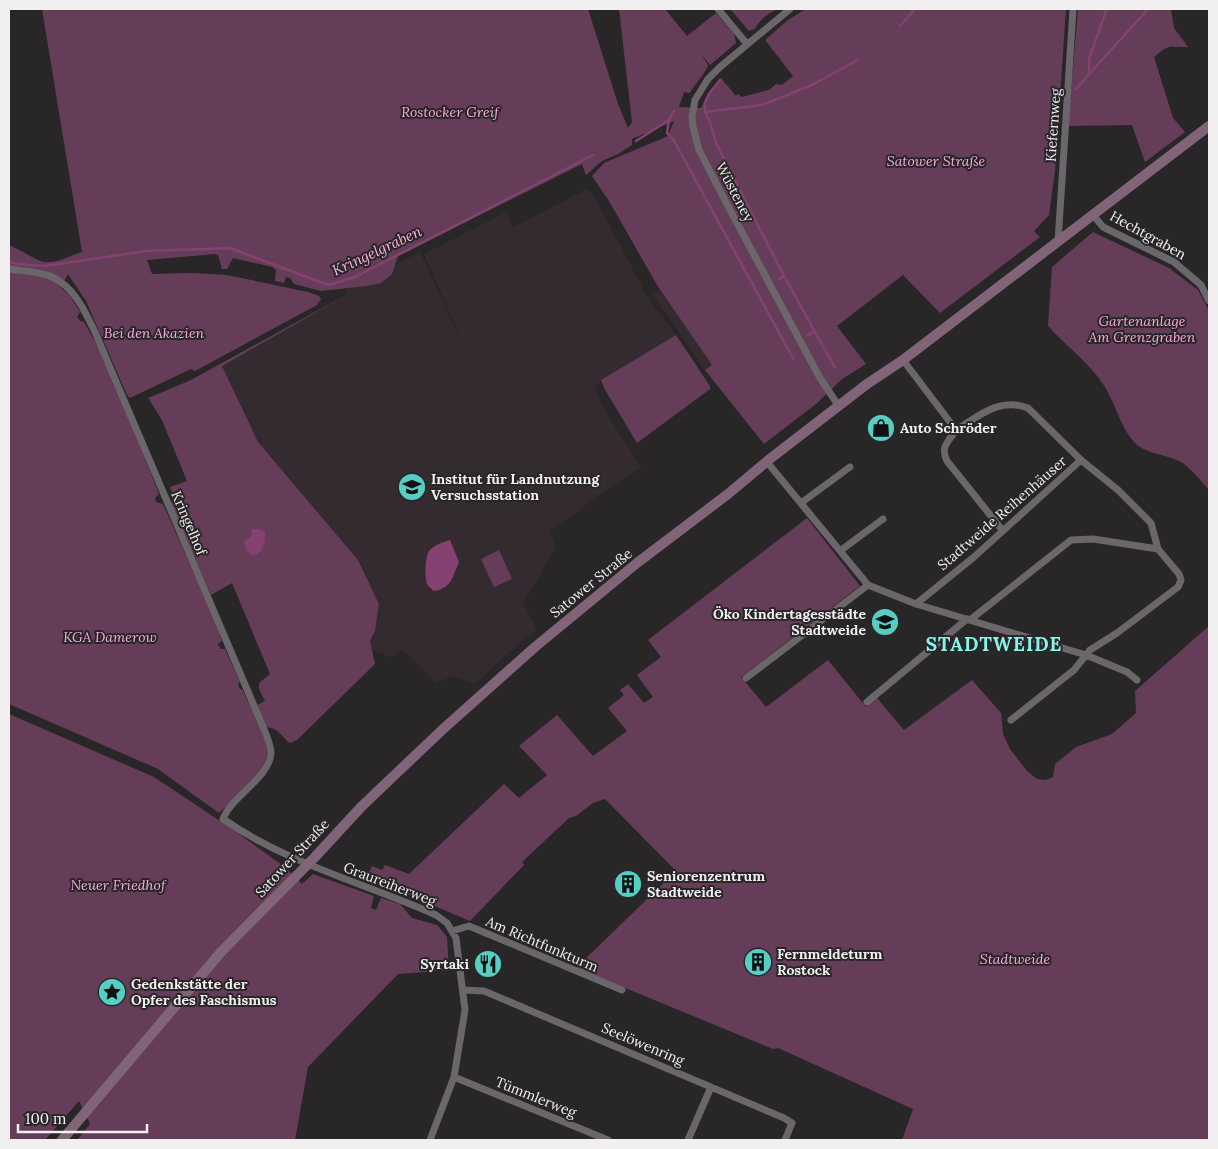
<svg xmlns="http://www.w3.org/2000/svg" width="1218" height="1149" font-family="Lora,serif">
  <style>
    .built { fill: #342b31 }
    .green { fill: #663d59 }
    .water { fill: #854170 }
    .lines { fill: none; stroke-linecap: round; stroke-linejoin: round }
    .stream { stroke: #854170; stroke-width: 2.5 }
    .minor { stroke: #6a6669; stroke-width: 7 }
    .secondary { stroke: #826479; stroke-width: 10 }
    .labels { text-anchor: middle; stroke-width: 4; stroke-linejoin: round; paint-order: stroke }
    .park-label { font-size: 14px; font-style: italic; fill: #f9aade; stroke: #292628 }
    .street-label { font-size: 14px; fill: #f2eff1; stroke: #292628 }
    .poi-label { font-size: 14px; font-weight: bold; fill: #f2eff1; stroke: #292628; text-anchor: start }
    .water-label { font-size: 15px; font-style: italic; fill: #feaee3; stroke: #292628 }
    .district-label { font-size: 19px; font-weight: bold; letter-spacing: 1px; fill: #89f4ea; stroke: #292628 }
  </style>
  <rect width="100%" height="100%" fill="#292628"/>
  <!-- built -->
  <path class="built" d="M587 189 594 196 648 298 676 335 601 380 595 388 605 411 642 468 622 479 549 532 556 547 523 603 537 631 520 642 475 684 452 676 436 683 402 649 391 657 372 650 370 641 375 631 379 604 358 560 258 442 222 366 226 361 347 294 346 290 420 252 471 361 424 254 506 212 512 228Z
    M660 289 712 365 705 370 652 294Z"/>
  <!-- green -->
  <path class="green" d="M42 9H588L618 104 628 128 632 122 619 9H665L687 36 716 13 734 34 736 43 710 65 701 54 708 65C707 71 694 85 690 93L684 92 679 107 701 108 708 93 721 78 736 96 738 94 742 97 769 90 776 84 782 85 793 76 765 40 788 20 806 9H1066L1055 171 1049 215 1034 231 1040 237 940 313 903 275 837 326 866 364 842 379 816 404 764 444 705 370 712 365 657 285 609 201 592 176 604 163 668 136 674 121 632 139V145L618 154 602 161 586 175 582 164 398 256 392 274 381 283 366 286 321 291 294 284 290 278 286 277 284 283 275 281 276 270 272 267 233 258 227 269H222L218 255 215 254 147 260 152 274 191 273 227 275 308 292 319 296 321 299 317 305 195 371 191 369 130 398 127 395 86 301 68 274 65 280 59 286 70 296 80 312 77 317 80 321 84 322 98 347 124 406 159 494 155 498 156 502 163 504 214 618 222 641 218 644 221 649H225L240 682 238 684 240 689H242C249 704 266 736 267 750 267 774 235 798 219 813L158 769 9 704V245C20 249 34 260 44 262 56 264 71 255 82 252Z
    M727 9H777C767 14 760 19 755 29L749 31 732 11Z
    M1078 9H1171L1174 28 1188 47C1169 48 1171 42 1154 57L1173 118 1185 132 1145 162 1132 125 1068 126Z
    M1093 232 1169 268 1198 290 1209 311V490C1202 482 1188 465 1179 461 1165 454 1145 454 1134 442 1120 426 1116 405 1105 387 1090 363 1067 347 1048 326L1052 267Z
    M346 295 222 366 258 442 358 560 379 604 375 631 370 641 375 664 297 740 290 743C280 736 281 729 266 727L257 705 265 701 259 689V683L270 674 232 583 211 595 171 503 175 500 170 487 187 481 162 420 148 398 189 381Z
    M676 335 710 386V389L637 443 604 388 601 380Z
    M807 518 860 586 741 677 766 707 828 660 866 707 877 698 904 730 972 680 1001 713 1003 734 1010 749 1027 771 1037 779 1046 780 1053 777 1055 764 1076 747 1112 734 1136 713 1135 691 1209 626V1140H902L913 1109 778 1048 773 1049 577 968 578 966 676 871 605 799 593 803 576 816 569 818 522 862 524 865 470 921 367 877 372 866 382 870 385 865 409 874 504 784 519 798 547 775 519 746 557 715 593 756 627 731 608 708 624 695 620 690 628 684 644 703 653 697 637 675 661 657 648 640Z
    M499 550 512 579 494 587 481 559Z
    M9 714 154 777 226 825 285 867 302 884 313 874 374 896 371 908 376 910 381 898 400 904 412 918 437 925 447 937 449 970 398 974 308 1067 295 1140H77L90 1124 79 1101 45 1140H9Z"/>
  <!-- water -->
  <path class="water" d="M252 529H259L265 532C266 543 263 554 252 556L246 549 244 542 251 536Z
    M450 540 459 562C453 576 451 589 434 591 432 589 430 588 428 586 424 579 425 558 429 551 434 545 443 542 450 540Z"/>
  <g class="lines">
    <!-- stream -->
    <path class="stream" d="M900 26 915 9
      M1089 74V59L1107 9
      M720 80 709 94 705 103V112L710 122 716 143 784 276 835 368
      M1075 90 1147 10
      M705 112 762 105 812 85 858 60
      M669 120 667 133 673 139 794 360
      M636 141 669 120 674 111
      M9 261 16 264 45 266 147 251 230 248 328 285 355 277 593 155
      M779 279 784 276
      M808 335 813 332"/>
    <!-- minor -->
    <path class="minor" d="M718 9 747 44
      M790 9 720 67 708 79 695 100 692 117 693 127 699 150 730 210 820 378 838 405
      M1093 215 1103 227 1174 262 1201 285 1209 301
      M1058 242 1073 9
      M9 269C22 271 40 271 52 277 74 287 85 311 95 332L266 734C268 740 271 747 271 753 269 779 232 795 223 819 288 864 364 883 436 915L447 923 456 938 465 1010 454 1077 430 1140
      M903 360 956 430C948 442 940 447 947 461L1003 531
      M956 430C979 416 999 397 1028 408L1081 460 1118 490 1151 523 1158 549 1179 574 1181 580 1178 587 1117 633 1090 650 1074 670 1011 720
      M767 462 868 585 916 604 1086 655 1127 672 1137 680
      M801 503 850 467
      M840 551 883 519
      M916 604 974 557 1081 460
      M970 620 1071 540 1093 539 1158 549
      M746 678 868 585
      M867 702 967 619
      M452 931 469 926 622 990
      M464 990 484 991 784 1118 792 1123 785 1140
      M454 1077 608 1140
      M688 1140 711 1087"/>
    <!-- secondary -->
    <path class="secondary" d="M62 1140 221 952 315 857 362 806 442 730 535 647 637 563 728 494 771 458 867 384 903 360 1209 126"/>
  </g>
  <!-- icons -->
  <defs>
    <symbol id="shop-disc" viewBox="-11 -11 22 22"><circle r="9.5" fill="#56cec4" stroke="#292628"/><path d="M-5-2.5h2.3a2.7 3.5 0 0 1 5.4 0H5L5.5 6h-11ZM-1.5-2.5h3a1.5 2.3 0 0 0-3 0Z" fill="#111"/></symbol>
    <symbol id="university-disc" viewBox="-11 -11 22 22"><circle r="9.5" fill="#56cec4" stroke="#292628"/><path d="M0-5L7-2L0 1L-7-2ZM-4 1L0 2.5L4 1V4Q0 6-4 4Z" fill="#111"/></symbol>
    <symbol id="school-disc" viewBox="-11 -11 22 22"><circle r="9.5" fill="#56cec4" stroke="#292628"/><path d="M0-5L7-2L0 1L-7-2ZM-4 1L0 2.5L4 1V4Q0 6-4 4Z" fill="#111"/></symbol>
    <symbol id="building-disc" viewBox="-11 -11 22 22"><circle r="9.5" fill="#56cec4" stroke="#292628"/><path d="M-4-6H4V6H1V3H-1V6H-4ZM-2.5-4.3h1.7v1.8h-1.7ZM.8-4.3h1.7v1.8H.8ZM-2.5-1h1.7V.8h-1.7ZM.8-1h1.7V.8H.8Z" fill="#111"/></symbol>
    <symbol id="restaurant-disc" viewBox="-11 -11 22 22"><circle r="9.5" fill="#56cec4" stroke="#292628"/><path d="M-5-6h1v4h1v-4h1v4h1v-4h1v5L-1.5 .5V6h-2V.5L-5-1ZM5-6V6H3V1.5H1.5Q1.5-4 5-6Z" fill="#111"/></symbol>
    <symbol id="sight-disc" viewBox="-11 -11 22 22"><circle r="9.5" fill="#56cec4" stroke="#292628"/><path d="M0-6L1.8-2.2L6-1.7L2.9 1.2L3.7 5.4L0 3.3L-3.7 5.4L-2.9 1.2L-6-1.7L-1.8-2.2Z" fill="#111"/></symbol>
  </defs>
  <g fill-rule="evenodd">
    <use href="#shop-disc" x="865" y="412" width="32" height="32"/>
    <use href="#university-disc" x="396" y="471" width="32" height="32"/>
    <use href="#school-disc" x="869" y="606" width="32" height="32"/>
    <use href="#building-disc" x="612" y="868" width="32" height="32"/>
    <use href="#building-disc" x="742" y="946" width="32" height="32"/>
    <use href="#restaurant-disc" x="472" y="948" width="32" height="32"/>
    <use href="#sight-disc" x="96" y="976" width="32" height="32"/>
  </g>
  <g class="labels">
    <!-- park labels -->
    <g class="park-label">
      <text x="450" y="117">Rostocker Greif</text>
      <text x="936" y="166">Satower Straße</text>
      <text x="1142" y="326">Gartenanlage<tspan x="1142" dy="16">Am Grenzgraben</tspan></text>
      <text x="154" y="338">Bei den Akazien</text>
      <text x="110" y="642">KGA Damerow</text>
      <text x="118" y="890">Neuer Friedhof</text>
      <text x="1015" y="964">Stadtweide</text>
    </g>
    <!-- street labels -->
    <g class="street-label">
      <text transform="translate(1053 125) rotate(-86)" y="5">Kiefernweg</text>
      <text transform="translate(735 192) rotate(62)" y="5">Wüsteney</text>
      <text transform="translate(1148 235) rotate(29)" y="5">Hechtgraben</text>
      <text transform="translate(1002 513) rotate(-41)" y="5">Stadtweide Reihenhäuser</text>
      <text transform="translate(189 523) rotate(67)" y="5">Kringelhof</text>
      <text transform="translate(591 583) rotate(-39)" y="5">Satower Straße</text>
      <text transform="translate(292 858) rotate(-47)" y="5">Satower Straße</text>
      <text transform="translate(390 884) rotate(21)" y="5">Graureiherweg</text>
      <text transform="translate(542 944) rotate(23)" y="5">Am Richtfunkturm</text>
      <text transform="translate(643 1044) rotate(23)" y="5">Seelöwenring</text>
      <text transform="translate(536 1097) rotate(22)" y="5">Tümmlerweg</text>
    </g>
    <!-- poi labels -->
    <g class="poi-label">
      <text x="900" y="433">Auto Schröder</text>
      <text x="431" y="484">Institut für Landnutzung<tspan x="431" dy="16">Versuchsstation</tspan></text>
      <text x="866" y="619" text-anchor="end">Öko Kindertagesstädte<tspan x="866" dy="16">Stadtweide</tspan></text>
      <text x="647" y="881">Seniorenzentrum<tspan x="647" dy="16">Stadtweide</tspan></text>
      <text x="777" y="959">Fernmeldeturm<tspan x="777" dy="16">Rostock</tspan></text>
      <text x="469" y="969" text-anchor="end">Syrtaki</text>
      <text x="131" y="989">Gedenkstätte der<tspan x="131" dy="16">Opfer des Faschismus</tspan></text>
    </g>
    <!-- water labels -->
    <g class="water-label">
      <text transform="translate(377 251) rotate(-25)" y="5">Kringelgraben</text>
    </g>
    <!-- district labels -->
    <g class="district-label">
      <text x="994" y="651">STADTWEIDE</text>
    </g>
  </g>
  <!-- border -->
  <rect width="1218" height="1149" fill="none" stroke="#f2eff1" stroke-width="20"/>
  <!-- scale -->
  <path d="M18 1124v8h129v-8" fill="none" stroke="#f2eff1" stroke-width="2.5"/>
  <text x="25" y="1124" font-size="15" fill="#f2eff1" stroke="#292628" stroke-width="4" paint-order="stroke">100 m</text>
</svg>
